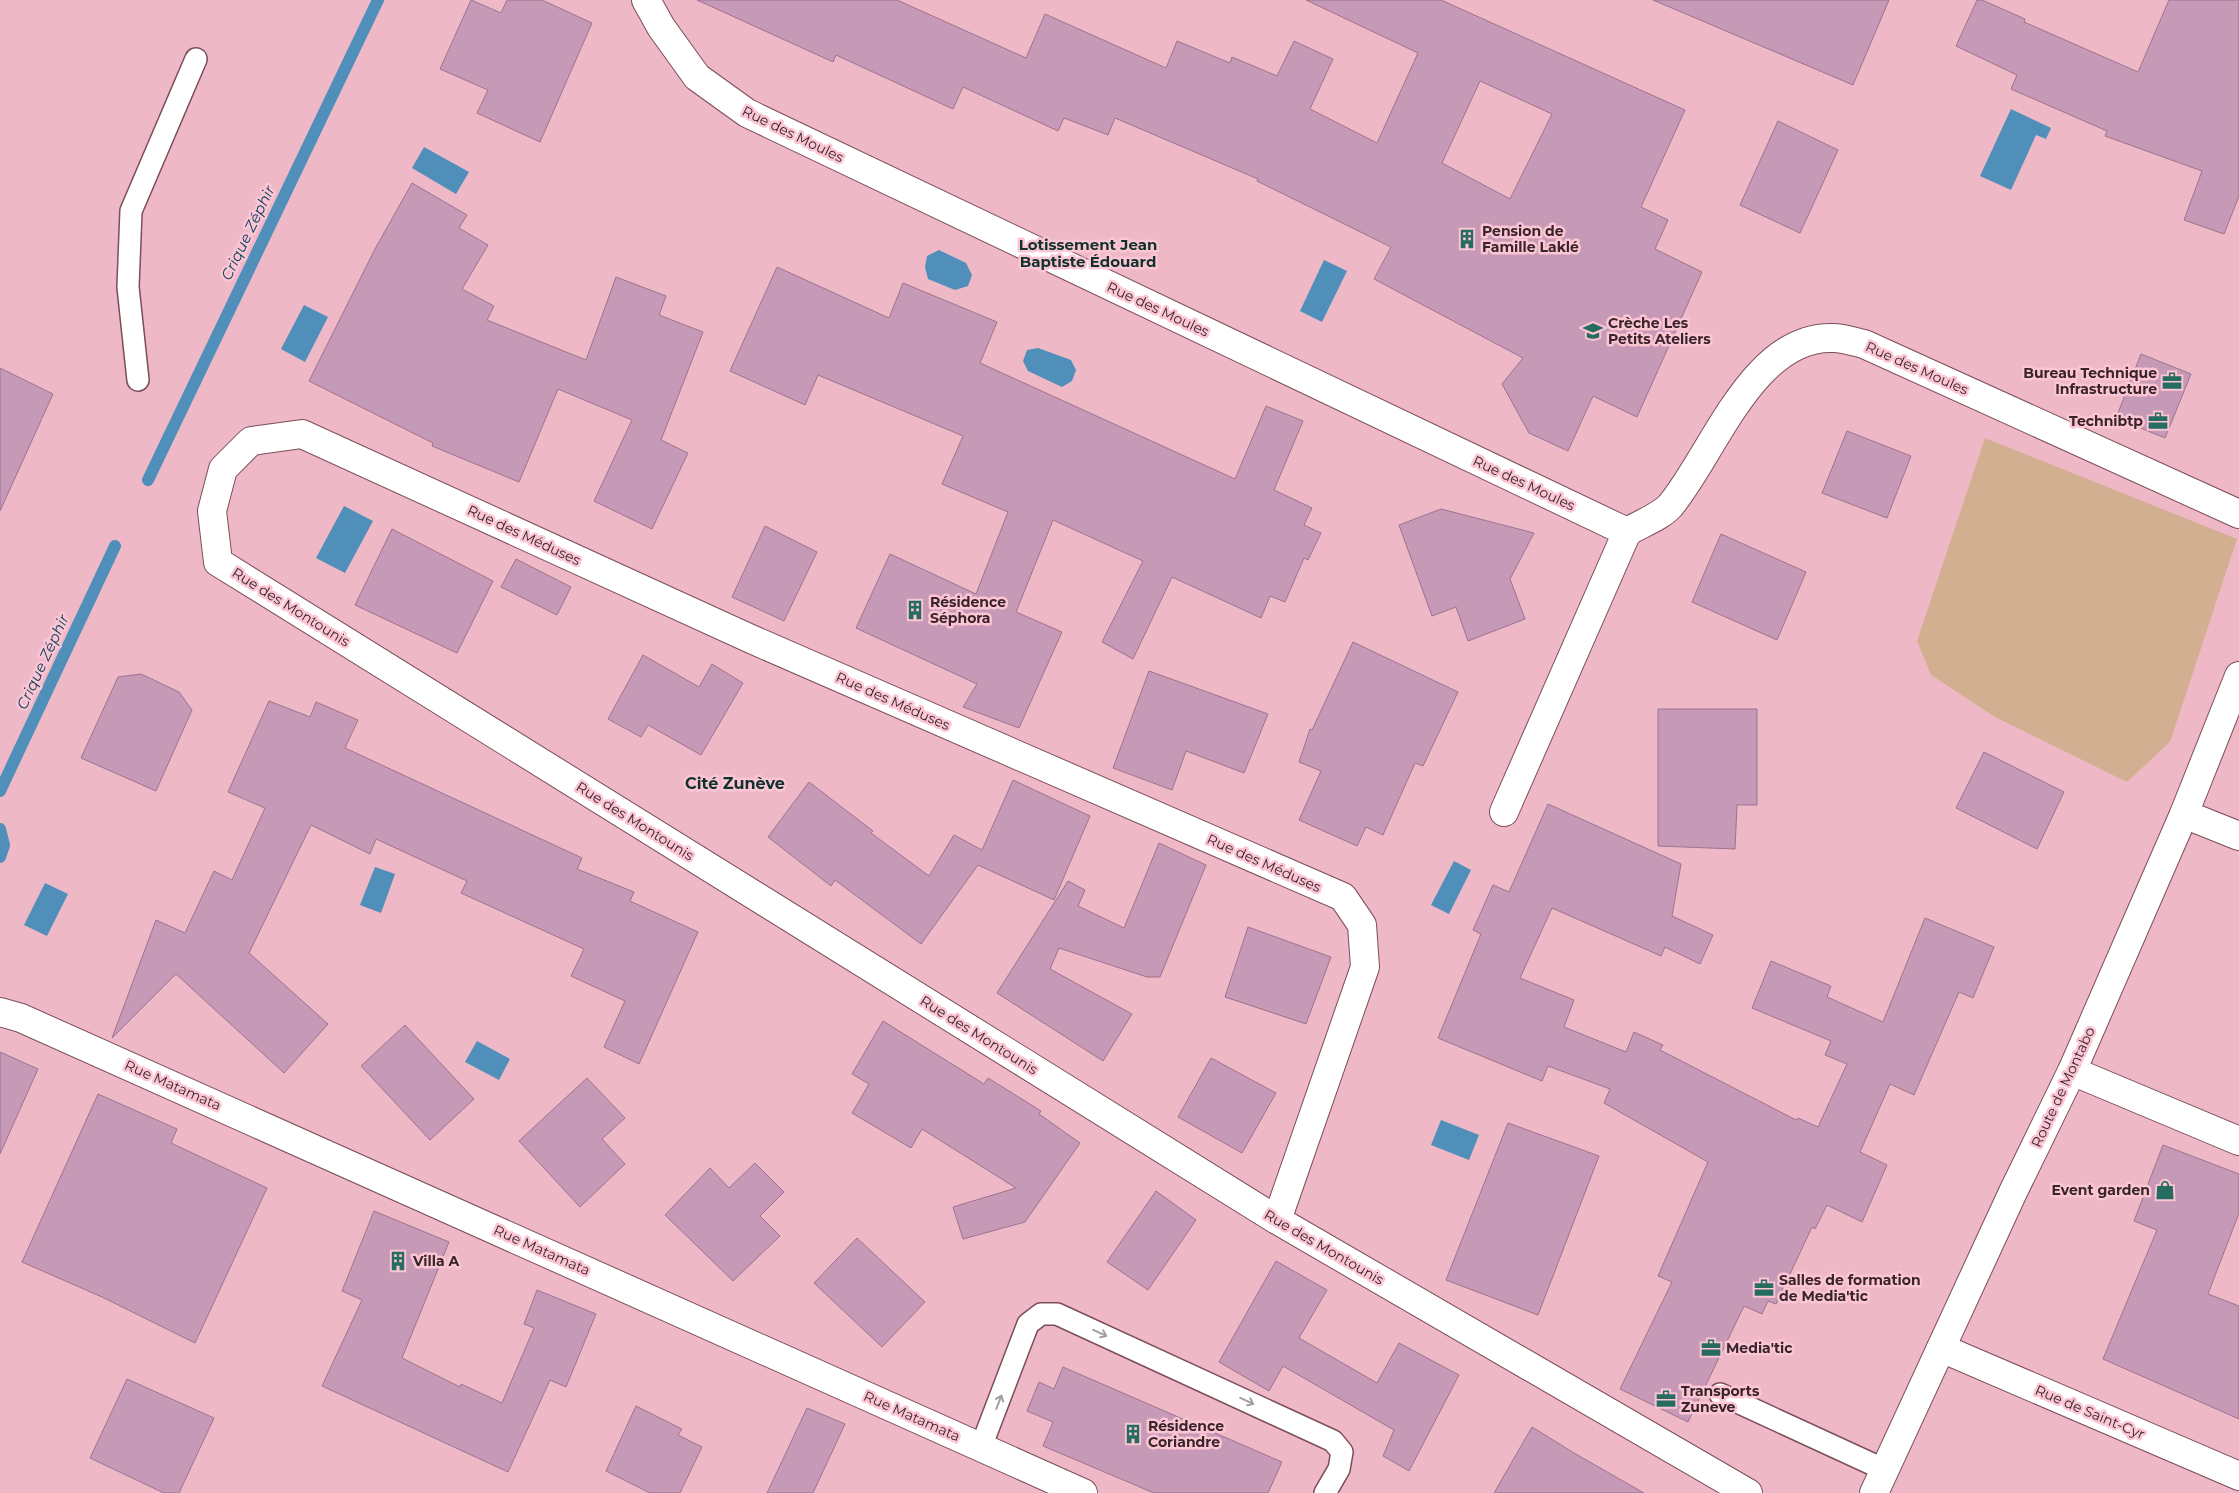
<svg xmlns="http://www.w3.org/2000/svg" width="2239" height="1493" font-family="Montserrat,sans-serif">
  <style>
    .green { fill: #d3af92 }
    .water { fill: #4f8fba }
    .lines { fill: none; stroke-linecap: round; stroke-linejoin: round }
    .stream { stroke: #4f8fba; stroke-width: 12 }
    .building { fill: #c69ab6; stroke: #9c738e; fill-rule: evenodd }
    .lane-casing { stroke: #7b4e5b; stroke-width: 24 }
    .street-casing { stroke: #7b4e5b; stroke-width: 30 }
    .secondary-casing { stroke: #7b4e5b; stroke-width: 30 }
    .lane { stroke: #fff; stroke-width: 21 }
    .street { stroke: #fff; stroke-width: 28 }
    .secondary { stroke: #fff; stroke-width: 28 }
    .oneway { stroke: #a59c9f }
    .labels { text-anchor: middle; stroke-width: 5; stroke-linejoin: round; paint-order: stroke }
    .street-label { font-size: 14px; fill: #38242a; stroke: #fbc5d4 }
    .poi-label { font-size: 14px; font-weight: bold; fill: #38242a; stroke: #fbc5d4; text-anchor: start }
    .water-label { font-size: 15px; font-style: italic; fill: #0b405e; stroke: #fbc5d4 }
    .neighbourhood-label { font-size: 15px; font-weight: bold; fill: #11322c; stroke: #fbc5d4 }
    .quarter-label { font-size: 16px; font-weight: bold; fill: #11322c; stroke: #fbc5d4 }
  </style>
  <rect width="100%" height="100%" fill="#eeb8c7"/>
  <!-- green -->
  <path class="green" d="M1985 438 2237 539 2170 742 2127 782 1995 717 1931 675 1917 641Z"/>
  <!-- water -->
  <path class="water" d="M2011 109 2051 128 2046 139 2036 135 2011 190 1980 176Z
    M424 147 469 172 456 194 412 168Z
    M939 250 966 263 972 275 968 286 955 290 928 279 925 267 927 256Z
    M1324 260 1347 271 1322 322 1300 311Z
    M304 305 328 317 305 362 281 349Z
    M1038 348 1071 360 1076 370 1072 381 1062 387 1028 371 1023 361 1027 350Z
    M344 506 373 521 345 573 316 558Z
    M1454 861 1471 870 1449 914 1431 905Z
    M375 867 395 874 381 913 360 905Z
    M45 883 68 894 47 936 24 925Z
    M477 1041 510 1059 499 1080 465 1062Z
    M1441 1120 1479 1135 1469 1160 1431 1145Z"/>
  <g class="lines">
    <!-- stream -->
    <path class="stream" d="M148 480 378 0
      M0 791 115 546
      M0 829 4 845 0 857"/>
  </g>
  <!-- building -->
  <path class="building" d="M471 0 501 13 507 0H542L592 23 540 142 477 113 488 90 440 69Z
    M697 0H897L1026 58 1045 14 1166 68 1177 41 1230 63 1232 57 1277 76 1294 41 1333 59 1310 109 1377 143 1418 53 1306 0H1441L1685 110 1641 207 1668 220 1655 249 1702 272 1637 417 1593 396 1568 451 1529 433 1502 384 1523 358 1374 279 1391 247 1257 181 1258 179 1115 118 1108 135 1064 118 1058 131 963 87 953 109 836 55 833 62ZM1480 81 1552 114 1510 199 1442 163Z
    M1653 0H1889L1853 85Z
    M1977 0H1982L2025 19 2024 22 2138 72 2169 0H2239V196L2224 234 2184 220 2202 171 2105 136 2107 131 2011 89 2017 75 1956 46Z
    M1778 121 1838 150 1800 233 1740 205Z
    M412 183 467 215 459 228 488 245 462 289 494 306 487 320 586 360 616 277 666 296 659 315 703 332 661 440 688 453 652 529 594 501 632 420 558 389 519 482 432 446 433 443 309 381 375 249Z
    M777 267 889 318 903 283 997 322 980 363 1235 479 1266 406 1303 421 1274 490 1312 508 1304 525 1321 533 1308 560 1304 558 1285 602 1270 596 1261 618 1172 577 1133 659 1102 642 1143 561 1053 520 1016 612 1062 632 1019 728 963 707 977 684 856 628 890 554 976 594 1008 512 942 484 963 436 818 375 805 405 730 371Z
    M2141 354 2191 374 2165 438 2116 418Z
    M0 368 53 394 0 511Z
    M1847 431 1911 456 1887 518 1822 493Z
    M1441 509 1534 533 1510 579 1525 619 1468 641 1456 607 1432 616 1399 525Z
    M765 526 817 552 784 621 732 597Z
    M392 529 493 581 457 653 355 605Z
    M1721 534 1806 572 1777 640 1692 602Z
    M516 559 571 587 557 615 501 587Z
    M1353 642 1458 692 1423 766 1415 763 1383 835 1366 827 1357 846 1299 820 1321 771 1299 762 1310 729 1312 730Z
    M643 655 699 687 712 664 743 683 701 755 648 725 641 737 608 719Z
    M1149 671 1268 714 1244 773 1186 751 1172 790 1113 768Z
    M141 674 179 692 192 710 156 791 81 758 118 677Z
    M269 701 310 717 316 702 358 720 345 748 582 858 577 869 634 892 630 901 698 932 639 1064 604 1047 625 1001 571 976 584 949 461 893 467 881 376 839 370 854 311 825 249 953 328 1024 284 1073 176 974 112 1038 156 920 185 933 214 871 232 880 265 808 228 792Z
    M1658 709H1757V805H1737L1735 849 1658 846Z
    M1984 752 2064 792 2037 849 1956 808Z
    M1013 780 1090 816 1054 900 978 865 921 944 835 880 831 886 768 837 809 782 873 831 871 833 929 876 954 835 982 850Z
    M1548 804 1681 864 1672 916 1713 935 1700 964 1665 947 1661 956 1552 908 1520 978 1574 1000 1564 1027 1626 1052 1634 1032 1663 1045 1660 1050 1796 1120 1798 1118 1818 1127 1847 1064 1825 1055 1831 1041 1752 1008 1771 961 1831 986 1827 997 1883 1022 1925 918 1994 947 1973 998 1959 992 1914 1095 1890 1084 1860 1152 1887 1165 1862 1222 1827 1205 1815 1229 1812 1227 1776 1304 1768 1301 1762 1314 1744 1306 1688 1422 1620 1389 1672 1282 1658 1276 1708 1162 1604 1103 1610 1089 1548 1066 1542 1081 1438 1038 1481 934 1473 930 1493 885 1509 892Z
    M1159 843 1206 865 1160 977H1147L1059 948 1050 969 1132 1014 1103 1061 997 993 1068 881 1085 890 1078 906 1124 928Z
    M1248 927 1331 957 1306 1024 1225 997Z
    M883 1021 984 1084 988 1078 1041 1111 1039 1114 1080 1143 1025 1222 963 1239 953 1207 1016 1188 922 1129 911 1148 852 1113 869 1084 852 1074Z
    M405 1025 474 1099 430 1140 361 1066Z
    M0 1052 38 1069 0 1154Z
    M1211 1058 1276 1093 1242 1153 1178 1117Z
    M587 1078 625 1118 602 1139 625 1164 580 1207 519 1141Z
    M98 1094 177 1129 171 1143 267 1188 195 1343 102 1297 22 1262Z
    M1508 1123 1599 1156 1538 1315 1446 1280Z
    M2163 1145 2239 1174V1213L2208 1294 2239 1306V1419L2103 1359 2157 1230 2134 1221Z
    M755 1163 784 1192 760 1216 780 1236 733 1281 665 1215 710 1168 729 1188Z
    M1156 1191 1196 1220 1148 1290 1107 1262Z
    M374 1211 449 1242 402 1358 460 1387 461 1384 502 1403 534 1328 524 1324 537 1290 596 1314 566 1387 550 1380 508 1472 322 1386 362 1300 342 1291Z
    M857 1238 925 1302 882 1347 814 1283Z
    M1276 1261 1327 1290 1299 1338 1377 1383 1399 1343 1459 1375 1409 1471 1383 1456 1394 1430 1283 1366 1269 1391 1219 1362Z
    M1063 1367 1282 1462 1268 1493H1154L1043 1446 1053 1422 1027 1411 1039 1382 1054 1389Z
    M127 1379 214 1418 179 1493H164L90 1458Z
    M636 1406 682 1429 678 1435 702 1447 680 1493H650L606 1471Z
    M807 1408 845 1424 813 1493H767Z
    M1532 1427 1574 1453 1644 1493H1494Z"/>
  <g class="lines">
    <defs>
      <path id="lane" d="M138 380 128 287 131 211 196 59
        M1720 1394 1885 1470
        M981 1447 1028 1324 1041 1314H1057L1333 1441 1342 1452 1339 1469 1325 1493"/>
      <path id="street" d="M646 0 661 27 697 77 747 113 1627 532
        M1504 812 1627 532C1640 524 1660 517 1670 506 1713 455 1753 334 1834 338 1843 338 1854 342 1864 344L2239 514
        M2184 814 2239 836
        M0 1012 21 1018 1083 1493
        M2072 1071 2239 1141
        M1277 1220 1365 967 1362 925 1343 897 751 639 302 434 251 441 223 469 212 511 218 562 1277 1220 1748 1493
        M1941 1348 2239 1476"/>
      <path id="secondary" d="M1874 1493 2013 1192 2072 1071 2184 814 2239 676"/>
    </defs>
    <!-- lane casing -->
    <use href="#lane" class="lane-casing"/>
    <!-- street casing -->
    <use href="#street" class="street-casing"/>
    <!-- secondary casing -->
    <use href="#secondary" class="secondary-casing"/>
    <!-- lane -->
    <use href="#lane" class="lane"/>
    <!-- street -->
    <use href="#street" class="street"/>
    <!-- secondary -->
    <use href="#secondary" class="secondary"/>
  </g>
  <!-- one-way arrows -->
  <defs><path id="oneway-shaft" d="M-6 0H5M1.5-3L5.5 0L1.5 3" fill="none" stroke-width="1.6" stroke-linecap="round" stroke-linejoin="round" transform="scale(1.25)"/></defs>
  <g class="oneway">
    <use href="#oneway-shaft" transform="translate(1100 1333) rotate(25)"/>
    <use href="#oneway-shaft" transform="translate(1247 1401) rotate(25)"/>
    <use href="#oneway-shaft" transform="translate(999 1402) rotate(-69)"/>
  </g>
  <!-- icons -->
  <defs>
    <symbol id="building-bare" viewBox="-9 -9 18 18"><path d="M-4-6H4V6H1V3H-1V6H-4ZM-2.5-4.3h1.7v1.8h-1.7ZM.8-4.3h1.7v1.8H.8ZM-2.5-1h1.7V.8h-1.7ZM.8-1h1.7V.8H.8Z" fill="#276c61" stroke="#fbc5d4" stroke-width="2.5" paint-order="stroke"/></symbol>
    <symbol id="school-bare" viewBox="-9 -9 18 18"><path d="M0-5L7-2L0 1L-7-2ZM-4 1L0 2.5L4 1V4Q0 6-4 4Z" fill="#276c61" stroke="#fbc5d4" stroke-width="2.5" paint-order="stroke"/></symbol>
    <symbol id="office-bare" viewBox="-9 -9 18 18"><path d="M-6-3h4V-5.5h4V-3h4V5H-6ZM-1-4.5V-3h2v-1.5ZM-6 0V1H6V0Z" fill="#276c61" stroke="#fbc5d4" stroke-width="2.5" paint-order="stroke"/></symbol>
    <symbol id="shop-bare" viewBox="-9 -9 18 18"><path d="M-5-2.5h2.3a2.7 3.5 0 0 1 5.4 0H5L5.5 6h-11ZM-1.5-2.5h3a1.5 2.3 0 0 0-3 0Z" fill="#276c61" stroke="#fbc5d4" stroke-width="2.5" paint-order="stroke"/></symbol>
  </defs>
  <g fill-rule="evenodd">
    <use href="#building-bare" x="1453" y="225" width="28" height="28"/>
    <use href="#school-bare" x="1579" y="317" width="28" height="28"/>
    <use href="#office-bare" x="2158" y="367" width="28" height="28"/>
    <use href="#office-bare" x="2144" y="407" width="28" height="28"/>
    <use href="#building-bare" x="901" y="596" width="28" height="28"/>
    <use href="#shop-bare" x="2151" y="1176" width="28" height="28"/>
    <use href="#building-bare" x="384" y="1247" width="28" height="28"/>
    <use href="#office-bare" x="1750" y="1274" width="28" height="28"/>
    <use href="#office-bare" x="1697" y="1334" width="28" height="28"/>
    <use href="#office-bare" x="1652" y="1385" width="28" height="28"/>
    <use href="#building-bare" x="1119" y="1420" width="28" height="28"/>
  </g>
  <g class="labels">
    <!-- street labels -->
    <g class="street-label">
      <text transform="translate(793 134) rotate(26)" y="5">Rue des Moules</text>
      <text transform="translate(1158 309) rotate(25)" y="5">Rue des Moules</text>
      <text transform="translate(1917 368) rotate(24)" y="5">Rue des Moules</text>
      <text transform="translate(1524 483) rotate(25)" y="5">Rue des Moules</text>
      <text transform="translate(524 535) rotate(25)" y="5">Rue des Méduses</text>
      <text transform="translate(291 607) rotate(32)" y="5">Rue des Montounis</text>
      <text transform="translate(893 701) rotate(24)" y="5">Rue des Méduses</text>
      <text transform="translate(635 821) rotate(32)" y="5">Rue des Montounis</text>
      <text transform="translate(1264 863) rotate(24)" y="5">Rue des Méduses</text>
      <text transform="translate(979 1035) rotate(32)" y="5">Rue des Montounis</text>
      <text transform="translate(173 1085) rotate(24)" y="5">Rue Matamata</text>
      <text transform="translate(2063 1087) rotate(-65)" y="5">Route de Montabo</text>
      <text transform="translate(1324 1247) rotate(30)" y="5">Rue des Montounis</text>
      <text transform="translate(542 1250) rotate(24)" y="5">Rue Matamata</text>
      <text transform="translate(2090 1412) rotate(23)" y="5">Rue de Saint-Cyr</text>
      <text transform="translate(912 1416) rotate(24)" y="5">Rue Matamata</text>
    </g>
    <!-- poi labels -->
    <g class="poi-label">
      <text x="1482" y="236">Pension de<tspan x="1482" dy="16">Famille Laklé</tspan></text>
      <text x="1608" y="328">Crèche Les<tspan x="1608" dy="16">Petits Ateliers</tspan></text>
      <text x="2157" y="378" text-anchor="end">Bureau Technique<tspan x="2157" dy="16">Infrastructure</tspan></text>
      <text x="2143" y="426" text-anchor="end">Technibtp</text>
      <text x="930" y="607">Résidence<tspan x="930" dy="16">Séphora</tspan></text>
      <text x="2150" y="1195" text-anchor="end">Event garden</text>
      <text x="413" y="1266">Villa A</text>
      <text x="1779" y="1285">Salles de formation<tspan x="1779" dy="16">de Media'tic</tspan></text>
      <text x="1726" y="1353">Media'tic</text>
      <text x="1681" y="1396">Transports<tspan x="1681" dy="16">Zuneve</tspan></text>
      <text x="1148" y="1431">Résidence<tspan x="1148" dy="16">Coriandre</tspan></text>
    </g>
    <!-- water labels -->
    <g class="water-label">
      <text transform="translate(248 233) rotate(-64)" y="5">Crique Zéphir</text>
      <text transform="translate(43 662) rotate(-65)" y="5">Crique Zéphir</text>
    </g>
    <!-- neighbourhood labels -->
    <g class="neighbourhood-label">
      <text x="1088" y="250">Lotissement Jean<tspan x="1088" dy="17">Baptiste Édouard</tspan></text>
    </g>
    <!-- quarter labels -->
    <g class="quarter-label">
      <text x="735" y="789">Cité Zunève</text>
    </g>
  </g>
</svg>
